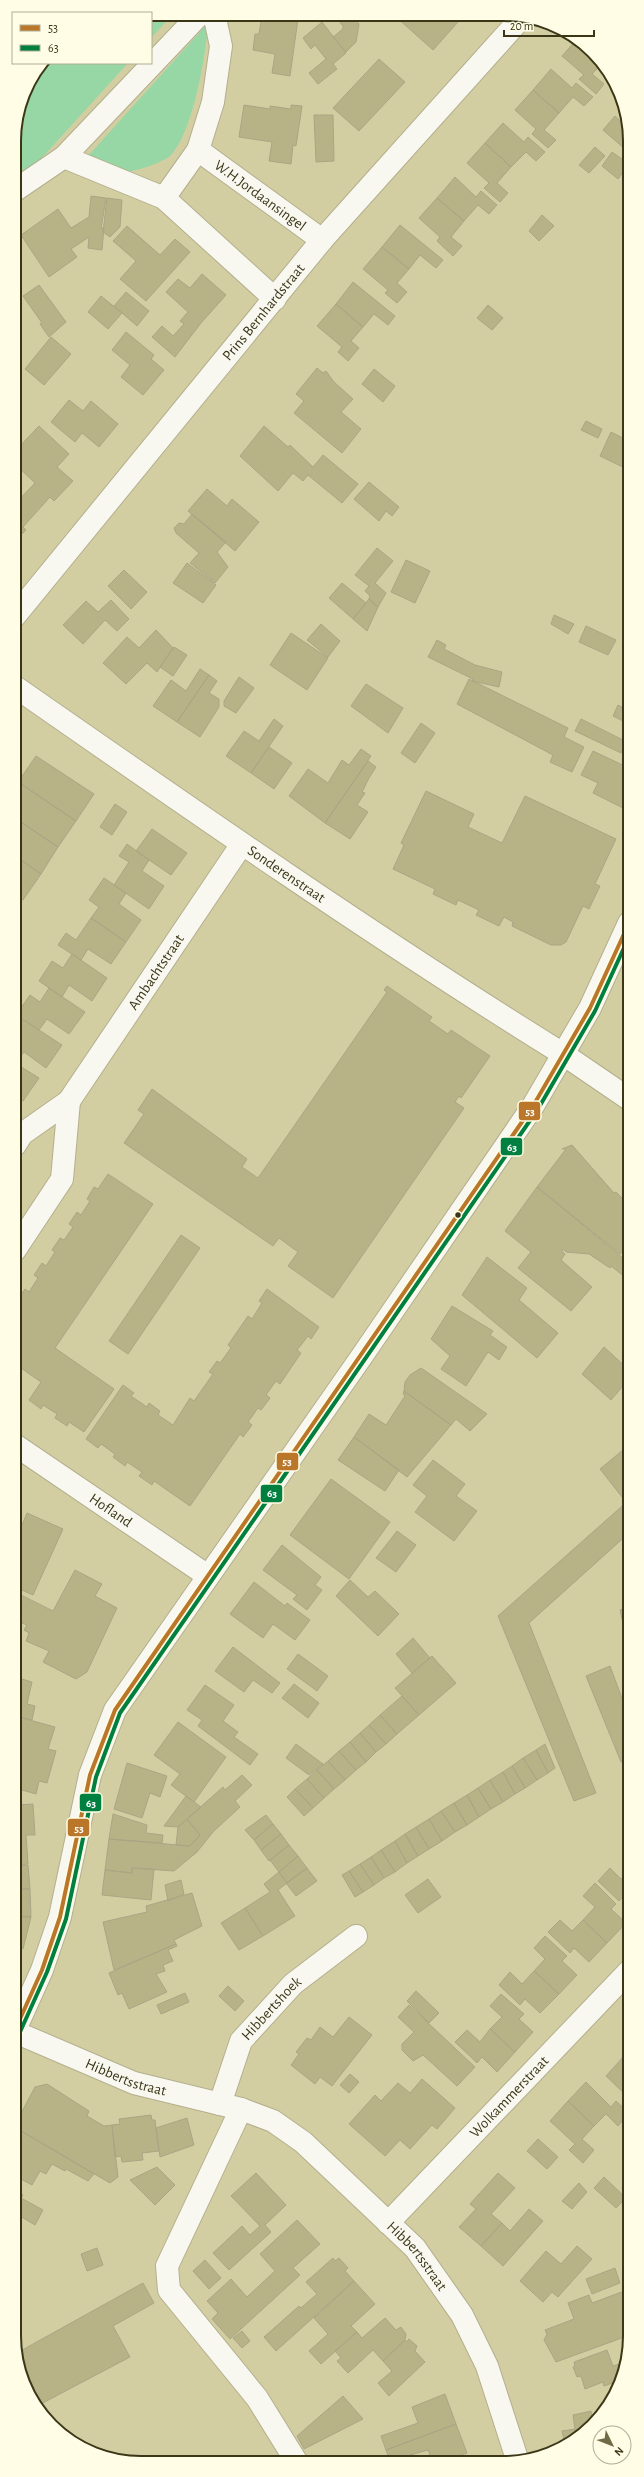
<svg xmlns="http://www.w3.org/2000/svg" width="644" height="2477" font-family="'Alegreya Sans',sans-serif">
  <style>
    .green { fill: #97d7a5 }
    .building { fill: #b8b287; stroke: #aaa684 }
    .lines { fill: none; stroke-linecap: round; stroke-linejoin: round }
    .street-casing { stroke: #b3af8d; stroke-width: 24 }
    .secondary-casing { stroke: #b3af8d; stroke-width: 24 }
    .street { stroke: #f8f8f1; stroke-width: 22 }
    .secondary { stroke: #f8f8f1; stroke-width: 22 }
    .bus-1-casing { stroke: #fffde6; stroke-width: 7 }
    .bus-2-casing { stroke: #fffde6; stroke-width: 7 }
    .bus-1 { stroke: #ba7629; stroke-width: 4 }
    .bus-2 { stroke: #008040; stroke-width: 4 }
    .bus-dot { fill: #3a3616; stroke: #fffde6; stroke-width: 1.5 }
    .labels { text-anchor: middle; stroke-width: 3; stroke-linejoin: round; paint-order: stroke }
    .street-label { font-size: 15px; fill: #3a3616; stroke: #fffde6 }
    .rim { fill: none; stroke: #3a3616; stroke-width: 2 }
    .line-badge { stroke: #fffde6; stroke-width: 1.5 }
    .badge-label { font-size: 11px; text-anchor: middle; font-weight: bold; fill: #fff }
  </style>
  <rect width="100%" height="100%" fill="#d3cea2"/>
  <!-- green -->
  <path class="green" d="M151 14H173L151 38Z
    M208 23C206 56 193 132 171 155 165 162 134 172 125 172 117 172 96 160 88 156Z
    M44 63H128L39 161 14 179V133L24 92Z"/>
  <!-- building -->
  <path class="building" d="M262 15H295L294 18 298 19 290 76 272 73 275 54 253 50 255 34H259Z
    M334 15H351L359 24 356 42 346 52 333 37 343 29V26Z
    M395 16H458L455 19 458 22 433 50Z
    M322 22 346 53 333 64 337 69 318 84 309 73 326 59 315 45 311 49 303 38Z
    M577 39 593 51 602 64 592 74 604 84 596 94 579 79 584 75 562 56Z
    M379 59 405 82 359 131 333 108Z
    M551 69 572 88 576 83 593 97 584 106 573 97 559 113 533 90Z
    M533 90 559 113 544 130 556 140 548 148 532 134 536 129 515 110Z
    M244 105 270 109V106L291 109V105L302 106 296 146 293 145 291 164 269 161 272 142 239 137Z
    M314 115H333L334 161 316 162Z
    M615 116 629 129V147L626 150 603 130Z
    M503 123 524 142 528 137 545 152 536 161 526 152 511 167 485 143Z
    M485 143 511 167 497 183 508 193 500 202 484 188 489 183 467 163Z
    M595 147 605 156 589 173 579 165Z
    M612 152 629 164 618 179 602 166Z
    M455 177 476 197 481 191 497 205 489 214 478 205 464 221 437 198Z
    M91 196 106 198 101 229 104 227 102 250 88 248 89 237 71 249 77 257 49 277 21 235 58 209 71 228 89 217Z
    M107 198 122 200 120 227 110 237 103 232Z
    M437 198 464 221 451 237 462 246 453 256 437 241 440 237 419 218Z
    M542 215 554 226 539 241 529 231Z
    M400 225 443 260 436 268 420 255 409 269 382 247Z
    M127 226 160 255 175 239 190 252 146 301 120 279 136 261 113 241Z
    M382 247 409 269 397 283 407 292 397 303 385 293 388 290 363 269Z
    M202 274 226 295 201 323 175 357 152 337 162 326 173 336 184 324 180 321 188 312 166 292 178 279 190 288Z
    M353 282 395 316 388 325 374 314 363 327 336 304Z
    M39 285 66 322 49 337 40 324 42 323 23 296Z
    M126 292 149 311 137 326 114 306Z
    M101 296 122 313 108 329 88 312Z
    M336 304 363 327 351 341 359 348 348 361 338 352 342 347 317 326Z
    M488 305 503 318 492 330 477 318Z
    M126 332 154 355 151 359 164 370 143 395 121 377 130 365 112 350Z
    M51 337 71 354 44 385 25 369Z
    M317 368 323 373 326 371 334 382 353 399 341 412 361 429 342 453 294 413 304 401 296 394Z
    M374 369 395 386 383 402 362 384Z
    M69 400 83 411 91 401 118 424 99 447 82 433 75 442 51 422Z
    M586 421 602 429 598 438 581 430Z
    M39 426 69 454 57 467 73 481 54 501 50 497 23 527 26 530 14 542V505L35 483 14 463V452Z
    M264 426 288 447 290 445 313 467 323 455 358 484 342 503 308 475 303 481 293 473 278 491 240 456Z
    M611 432 629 441V470L600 456Z
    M369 482 399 507 392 516 386 511 379 521 354 499Z
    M207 489 227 506 232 499 259 522 235 551 188 511Z
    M192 514 226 542 217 552 228 567 215 583 190 563 199 553 176 533 174 528 179 523 184 524Z
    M377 548 393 561 375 583 386 593 378 607 369 599 370 596 365 591 369 586 355 575Z
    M406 560 430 571 415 603 391 592Z
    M187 563 216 585 203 603 173 583Z
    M124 570 147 592 131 609 108 586Z
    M342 583 366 603 353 619 329 598Z
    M369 599 378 607 367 631 353 619Z
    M111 600 129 619 117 631 105 620 83 644 63 625 86 601 98 612Z
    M554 615 574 624 568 634 551 624Z
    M321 624 340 641 328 657 307 640Z
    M586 626 616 640 608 655 579 642Z
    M156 630 173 648 157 672 147 663 126 684 103 663 127 637 139 648Z
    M291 633 328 658 307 690 270 665Z
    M437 640 446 645 444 649 475 665 502 672 499 687 472 681 473 679 428 657Z
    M174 647 187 655 173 676 160 667Z
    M200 669 209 675 177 722 153 706 171 680 186 691Z
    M209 675 217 681 209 693 219 699V707L200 737 177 722Z
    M239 677 254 688 236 713 224 706V701Z
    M469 679 568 728 564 737 584 747 572 772 550 762 553 755 457 704Z
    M366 684 403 708 388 733 351 706Z
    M618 705 629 711 627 723 613 716Z
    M274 719 283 726 251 773 226 756 244 731 259 741Z
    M581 719 627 742 621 753 575 731Z
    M421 723 435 733 415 763 401 753Z
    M269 747 292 763 274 789 251 773Z
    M361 749 371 756 325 823 289 796 308 769 328 783 342 760 349 765Z
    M593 751 629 768V811L593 793 598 783 581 775Z
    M36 756 94 794 76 821 18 782Z
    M368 761 376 767 369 778 362 792 365 793 357 805 368 812 350 839 325 823Z
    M18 782 76 821 58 847 15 818V788Z
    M426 791 474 814 468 827 502 843 525 796 616 839 595 884 600 886 589 909 583 906 566 942 561 945H551L512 926 513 922 504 917 499 926 476 915 479 910 458 900 456 905 433 894 435 889 393 869 404 845 401 843Z
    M115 804 127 812 112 835 100 827Z
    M15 818 58 847 41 874 15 856Z
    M152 829 187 853 171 875 136 851Z
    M127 844 149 860 142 871 164 886 149 909 114 885 129 862 119 856Z
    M15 856 41 874 23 900 15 895Z
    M104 878 126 893 119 904 141 920 126 942 91 918 99 907 89 900Z
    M91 918 126 942 111 964 88 949 81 960 58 945 66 933 76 940Z
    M72 954 107 978 92 1001 69 985 62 997 39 981 52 961 63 968Z
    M387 986 432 1017 429 1021 448 1034 451 1030 490 1056 461 1098 459 1096 455 1102 464 1108 333 1298 288 1266 298 1252 279 1238 273 1246 124 1143 144 1114 138 1110 152 1089 247 1159 242 1167 258 1178 387 992 384 990Z
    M49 988 85 1012 69 1034 47 1019 39 1030 16 1015 30 995 40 1002Z
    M16 1015 62 1045 46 1068 24 1052 15 1063Z
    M15 1063 39 1078 23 1101 15 1095Z
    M572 1145 614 1193 616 1192 629 1205V1246L620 1254 537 1187 566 1149H562Z
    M108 1174 153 1204 55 1348 114 1389 84 1432 69 1422 67 1426 55 1418 57 1414 43 1405 41 1409 29 1400 41 1382 15 1364V1312L20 1303 17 1301 25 1289 29 1292 38 1278 34 1275 42 1263 46 1266 55 1252 52 1250 60 1238 64 1240 73 1227 69 1224 77 1212 81 1215 90 1201 87 1199 94 1187 98 1189Z
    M537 1187 629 1263V1280L611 1266 610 1268 589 1254 566 1252 563 1249 562 1251 565 1254 561 1260 592 1287 571 1311 518 1268 531 1252 505 1231Z
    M181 1235 200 1248 128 1354 109 1341Z
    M487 1257 527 1288 519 1300 558 1333 537 1358 462 1295Z
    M267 1289 319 1327 311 1339 308 1336 297 1350 301 1353 280 1384 276 1381 266 1395 270 1398 261 1410 258 1408 248 1422 252 1425 243 1437 240 1434 190 1506 154 1481 152 1485 139 1476 142 1472 127 1462 125 1466 113 1457 115 1454 101 1444 98 1448 86 1439 123 1385 134 1393 131 1396 147 1407 149 1403 160 1411 158 1415 173 1425 190 1398 194 1401 213 1374 209 1372 217 1361 220 1363 231 1348 228 1345 248 1316 252 1319 262 1303 259 1301Z
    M452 1306 493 1331 490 1335 507 1347 499 1360 488 1352 466 1386 441 1369 450 1356 431 1339Z
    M604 1347 629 1370V1379L611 1400 582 1374Z
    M421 1368 487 1414 470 1431 456 1419 451 1425 404 1391 405 1382 410 1375Z
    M404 1391 451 1425 407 1477 354 1437 369 1414 386 1425 405 1396 403 1394Z
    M354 1437 399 1470 385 1491 338 1460Z
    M629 1445V1491L622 1497 600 1469Z
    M433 1460 465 1484 456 1496 477 1511 454 1541 415 1512 427 1496 413 1485Z
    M331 1479 390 1522 349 1579 290 1535Z
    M629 1500V1533L529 1623 596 1793 574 1801 498 1616Z
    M27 1513 63 1529 33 1595 15 1587V1542Z
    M397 1531 416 1545 396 1572 376 1558Z
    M282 1545 321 1577 315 1585 322 1590 307 1610 293 1599 297 1595 263 1570Z
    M75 1570 102 1584 95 1596 117 1608 87 1672 76 1679 43 1662 49 1651 26 1641 29 1633 24 1630 27 1625 15 1620V1592L53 1611Z
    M350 1580 368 1597 375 1591 399 1614 378 1636 336 1596Z
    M254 1582 285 1606 287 1603 310 1620 295 1640 273 1624 263 1638 230 1614Z
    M629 1608V1640L627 1641 620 1610Z
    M413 1638 430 1658 412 1673 396 1654Z
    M233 1647 280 1683 272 1693 253 1680 244 1692 215 1671Z
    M298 1654 328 1676 317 1691 287 1669Z
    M432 1656 456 1683 419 1715 395 1688Z
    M610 1666 629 1717 630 1758 621 1762 586 1676Z
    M15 1677 32 1682 27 1704 35 1706 32 1720 15 1716Z
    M294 1684 319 1703 308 1718 282 1698Z
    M205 1685 234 1705 223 1721 238 1732 234 1737 258 1754 250 1765 198 1726 202 1720 187 1710Z
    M402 1696 419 1715 397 1734 380 1715Z
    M380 1715 397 1734 386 1744 369 1725Z
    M15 1716 55 1727 48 1749 56 1751 47 1783 39 1781 36 1794 15 1788Z
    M178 1722 226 1757 194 1802 171 1785 180 1774 154 1755Z
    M369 1725 386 1744 376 1752 360 1733Z
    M360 1733 376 1752 366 1762 350 1742Z
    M350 1742 366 1762 356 1770 339 1751Z
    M296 1744 323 1764 309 1775 286 1758Z
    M545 1744 555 1768 548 1773 536 1750Z
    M536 1750 548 1773 537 1780 523 1758Z
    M339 1751 356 1770 345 1780 328 1761Z
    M523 1758 537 1780 525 1788 512 1766Z
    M328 1761 345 1780 334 1789 317 1770Z
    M127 1763 167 1776 160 1797 150 1793 142 1818 114 1809Z
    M512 1766 525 1788 515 1794 503 1772Z
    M317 1770 334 1789 324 1798 307 1779Z
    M503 1772 515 1794 503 1802 490 1780Z
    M242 1775 252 1785 235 1801 240 1807 213 1832 197 1852 174 1871 132 1868V1873L105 1870 109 1839 190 1846 200 1835 187 1819 223 1787 225 1790Z
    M307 1779 324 1798 313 1808 295 1789Z
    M490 1780 503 1802 491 1809 478 1788Z
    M478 1788 491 1809 479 1817 467 1795Z
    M295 1789 313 1808 304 1816 287 1797Z
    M467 1795 479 1817 467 1825 454 1803Z
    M186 1796 201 1807 178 1827 164 1826Z
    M454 1803 467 1825 455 1832 441 1811Z
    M33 1804 35 1835H26L28 1864 15 1865V1805Z
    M441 1811 455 1832 442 1841 429 1819Z
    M113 1814 147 1825 146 1833 163 1835 162 1843 109 1839Z
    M266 1815 273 1824 254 1840 245 1830Z
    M187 1819 200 1835 190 1846 176 1845 178 1827Z
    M429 1819 442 1841 429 1849 416 1827Z
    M273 1824 281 1834 261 1850 254 1840Z
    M416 1827 429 1849 418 1856 405 1834Z
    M281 1834 289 1845 269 1861 261 1850Z
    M405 1834 418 1856 407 1863 395 1841Z
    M395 1841 407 1863 395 1872 381 1850Z
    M289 1845 298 1856 279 1872 270 1860Z
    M381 1850 395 1872 384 1878 371 1857Z
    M298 1856 307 1868 287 1883 279 1872Z
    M371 1857 384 1878 374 1885 360 1864Z
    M360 1864 374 1885 363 1892 349 1871Z
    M28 1865 30 1889H15V1866Z
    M132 1868 154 1869 151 1900 102 1895 105 1870 132 1873Z
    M307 1868 317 1881 296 1896 286 1883Z
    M610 1868 621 1879 630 1871V1901L624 1896 619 1901 598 1881Z
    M349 1871 363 1892 355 1897 342 1875Z
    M279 1872 287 1883 278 1890 295 1916 263 1936 245 1908 270 1892 264 1884Z
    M428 1879 441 1897 418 1913 405 1895Z
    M181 1880 184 1894 168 1901 165 1885Z
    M595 1883 616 1904 611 1909 626 1923 607 1943 583 1920 595 1907 583 1896Z
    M15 1889H30L31 1917 15 1916Z
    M192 1893 202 1926 174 1940 176 1944 114 1970 103 1922 147 1912 146 1906Z
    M245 1908 263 1936 239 1950 221 1923Z
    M15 1916 31 1917 23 1949 15 1946Z
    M560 1920 572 1931 583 1920 607 1943 589 1962 574 1948 570 1953 548 1932Z
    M545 1936 567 1956 562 1961 577 1975 559 1994 534 1971 545 1959 534 1948Z
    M176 1944 177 1946 168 1950 173 1961 163 1965 165 1971 156 1974 167 1992 129 2009 122 1993 118 1995 109 1973Z
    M534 1971 559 1994 540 2013 525 1999 520 2005 499 1985 510 1972 522 1984Z
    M228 1986 244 2001 235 2011 219 1996Z
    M416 1991 439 2013 429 2023 407 2001Z
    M185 1993 189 2002 161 2014 157 2005Z
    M501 1994 524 2014 519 2019 533 2032 515 2052 490 2029 502 2017 490 2006Z
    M409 2005 475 2067 457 2086 423 2055 413 2061 402 2050V2044L414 2032 398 2017Z
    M349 2017 372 2035 332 2086 320 2077 315 2084 291 2065 299 2054 296 2052 307 2038 311 2040 320 2027 333 2037Z
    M490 2029 515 2052 497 2072 482 2057 477 2063 455 2042 467 2030 480 2042Z
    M624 2056 630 2062V2099L606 2076Z
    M350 2074 359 2082 349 2093 340 2085Z
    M422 2079 455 2108 437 2129 432 2125 410 2149 400 2140 385 2156 349 2124 375 2095 381 2101 398 2083 410 2093Z
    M586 2082 611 2107 616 2101 629 2113 618 2126 606 2114 594 2126 568 2101Z
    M47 2084 89 2111 87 2116 104 2126 112 2125 118 2177 110 2183 16 2128 21 2120 18 2119 35 2087Z
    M568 2101 594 2126 582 2139 594 2150 583 2163 569 2150 575 2144 550 2121Z
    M151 2115 152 2120H155L159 2151 142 2153 143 2160 122 2162 121 2156 115 2157 112 2125 120 2124 119 2119Z
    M187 2118 194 2145 160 2157 156 2128Z
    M16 2128 94 2174 88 2181 66 2169 65 2171 52 2164 46 2174 40 2171 32 2185 15 2176Z
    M538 2139 558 2157 547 2169 527 2151Z
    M157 2167 175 2185 155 2205 130 2180Z
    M256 2173 286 2205 265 2225 271 2232 229 2270 213 2253 242 2226 250 2235 260 2226 231 2196Z
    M498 2173 515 2188 491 2214 502 2223 481 2246 459 2227 476 2209 470 2204Z
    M604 2177 626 2198 616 2208 594 2188Z
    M579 2183 587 2192 572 2209 562 2201Z
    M15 2191 23 2195 21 2198 43 2210 35 2225 15 2213Z
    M529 2209 543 2221 503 2266 481 2246 502 2223 510 2231Z
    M297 2220 320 2244 293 2268 300 2275 230 2339 212 2319 218 2313 207 2301 231 2279 247 2297 275 2271 260 2254Z
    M577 2246 592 2259 558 2297 552 2292 543 2302 520 2281 546 2251 561 2264Z
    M97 2248 103 2265 87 2271 81 2254Z
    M333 2258 335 2261 339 2258 348 2268 345 2271 354 2281 276 2351 264 2337 299 2306 301 2308 317 2294 306 2282Z
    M205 2260 221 2278 209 2289 193 2271Z
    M615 2268 620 2283 592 2294 586 2279Z
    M630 2279V2335L556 2362 544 2340 547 2334 545 2330 574 2319 568 2303 589 2295 592 2303 627 2290 623 2281Z
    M354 2281 375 2304 351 2326 357 2332 321 2364 309 2351 328 2334 314 2318Z
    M143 2283 154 2303 113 2326 130 2357 37 2406 27 2392 15 2354Z
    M385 2318 396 2330 401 2327 406 2334 405 2340 383 2361 373 2350 348 2373 337 2361 341 2358 335 2351 357 2332 362 2338Z
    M242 2331 250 2341 242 2348 233 2338Z
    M409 2339 417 2346 415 2351 425 2362 389 2396 378 2383 392 2371 383 2361 405 2340 406 2342Z
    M607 2350 613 2366 626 2362 621 2380 604 2386 603 2382 585 2389 581 2376 577 2377 573 2367 575 2366 574 2362Z
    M445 2394 456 2424 386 2450 381 2436 418 2423 412 2407Z
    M343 2396 363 2419 304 2449 297 2436Z
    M591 2411 593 2423 565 2445 562 2431 575 2429 573 2415Z
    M456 2424 467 2453 443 2462H433L428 2450 390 2461 386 2450Z"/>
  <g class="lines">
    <defs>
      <g id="street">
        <path id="s1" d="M198 150 322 240"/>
        <path d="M64 157 164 198 275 299"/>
        <path d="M14 191 64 157 200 14"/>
        <path d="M164 198 198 150 213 102 221 46 214 14"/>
        <path id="s2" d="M14 617 322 240 523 16"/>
        <path id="s3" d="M14 686C195 812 376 938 563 1054"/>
        <path id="s4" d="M15 1145 22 1134 69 1101 242 844"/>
        <path d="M15 1250 62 1179 69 1101"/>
        <path id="s5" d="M15 1445 208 1576"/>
        <path id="s6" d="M15 2032 134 2083 241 2109 273 2121 303 2142 415 2248 462 2315 487 2366 518 2462"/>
        <path id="s7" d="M220 2104 241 2041 293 1984 356 1936"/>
        <path d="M241 2109 167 2266 169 2290 257 2398 296 2461"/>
        <path id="s8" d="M388 2223 630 1970"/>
      </g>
      <path id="secondary" d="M563 1054 629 1099
        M15 2030 42 1970 60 1917 90 1775 115 1710 362 1356 533 1106 590 1008 629 923"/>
    </defs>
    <!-- street casing -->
    <use href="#street" class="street-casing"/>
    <!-- secondary casing -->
    <use href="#secondary" class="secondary-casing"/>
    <!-- street -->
    <use href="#street" class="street"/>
    <!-- secondary -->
    <use href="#secondary" class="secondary"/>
    <defs>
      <path id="bus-1" d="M15 2030 42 1970 60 1917 90 1775 115 1710 533 1106 590 1008 629 923"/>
      <path id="bus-2" d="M20 2032 47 1972 66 1919 96 1777 120 1713 538 1109 595 1011 629 937"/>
    </defs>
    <!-- bus-1 casing -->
    <use href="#bus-1" class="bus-1-casing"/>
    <!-- bus-2 casing -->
    <use href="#bus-2" class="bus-2-casing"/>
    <!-- bus-1 -->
    <use href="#bus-1" class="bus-1"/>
    <!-- bus-2 -->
    <use href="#bus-2" class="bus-2"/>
  </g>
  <!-- markers -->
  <circle class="bus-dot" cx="458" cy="1215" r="3.5"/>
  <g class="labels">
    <!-- street labels -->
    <g class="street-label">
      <text dy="5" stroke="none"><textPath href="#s1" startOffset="77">W.H.Jordaansingel</textPath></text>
      <text dy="5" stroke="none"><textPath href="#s2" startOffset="394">Prins Bernhardstraat</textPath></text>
      <text dy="5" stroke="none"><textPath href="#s3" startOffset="331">Sonderenstraat</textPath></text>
      <text dy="5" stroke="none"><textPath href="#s4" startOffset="226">Ambachtstraat</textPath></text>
      <text dy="5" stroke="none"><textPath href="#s5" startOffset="116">Hofland</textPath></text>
      <text dy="5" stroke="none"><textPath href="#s7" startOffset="111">Hibbertshoek</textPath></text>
      <text dy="5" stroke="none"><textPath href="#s6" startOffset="120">Hibbertsstraat</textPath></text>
      <text dy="5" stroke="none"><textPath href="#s8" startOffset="175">Wolkammerstraat</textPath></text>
      <text dy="5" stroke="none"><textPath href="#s6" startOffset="472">Hibbertsstraat</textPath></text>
    </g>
  </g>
  <!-- crop -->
  <path d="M0 0H644V2477H0ZM141 21H503A120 120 0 0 1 623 141V2336A120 120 0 0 1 503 2456H141A120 120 0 0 1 21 2336V141A120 120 0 0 1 141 21Z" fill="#fffde6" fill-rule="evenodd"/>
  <path class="rim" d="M141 21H503A120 120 0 0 1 623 141V2336A120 120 0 0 1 503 2456H141A120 120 0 0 1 21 2336V141A120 120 0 0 1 141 21Z"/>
  <g class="line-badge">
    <rect x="518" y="1101" width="23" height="20" rx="4" fill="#ba7629"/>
    <rect x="500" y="1137" width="23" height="19" rx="4" fill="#008040"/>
    <rect x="276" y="1452" width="23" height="19" rx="4" fill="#ba7629"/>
    <rect x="260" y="1484" width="23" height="19" rx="4" fill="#008040"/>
    <rect x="79" y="1793" width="23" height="19" rx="4" fill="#008040"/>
    <rect x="67" y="1818" width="23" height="19" rx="4" fill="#ba7629"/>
  </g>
  <g class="badge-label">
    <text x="530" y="1115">53</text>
    <text x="512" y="1151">63</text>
    <text x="287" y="1465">53</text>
    <text x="272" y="1497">63</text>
    <text x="91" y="1807">63</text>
    <text x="79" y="1832">53</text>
  </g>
  <!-- legend -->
  <rect x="12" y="12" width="140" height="52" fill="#fffde6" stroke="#b0ad93"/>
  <rect x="20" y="25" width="20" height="6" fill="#ba7629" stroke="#b0ad93"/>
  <text x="48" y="32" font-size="12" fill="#3a3616">53</text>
  <rect x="20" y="45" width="20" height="6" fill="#008040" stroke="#b0ad93"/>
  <text x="48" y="52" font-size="12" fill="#3a3616">63</text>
  <!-- north arrow -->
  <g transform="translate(612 2445) rotate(133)"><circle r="19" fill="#fffde6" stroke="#b0ad93"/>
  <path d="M0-3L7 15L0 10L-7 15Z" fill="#706b47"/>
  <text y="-6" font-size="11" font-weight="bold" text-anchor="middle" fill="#3a3616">N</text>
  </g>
  <!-- scale -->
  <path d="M504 30v6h90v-6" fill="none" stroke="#3a3616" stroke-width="2"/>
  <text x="510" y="30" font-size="12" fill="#3a3616" stroke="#fffde6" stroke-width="3" paint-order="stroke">20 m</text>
</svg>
